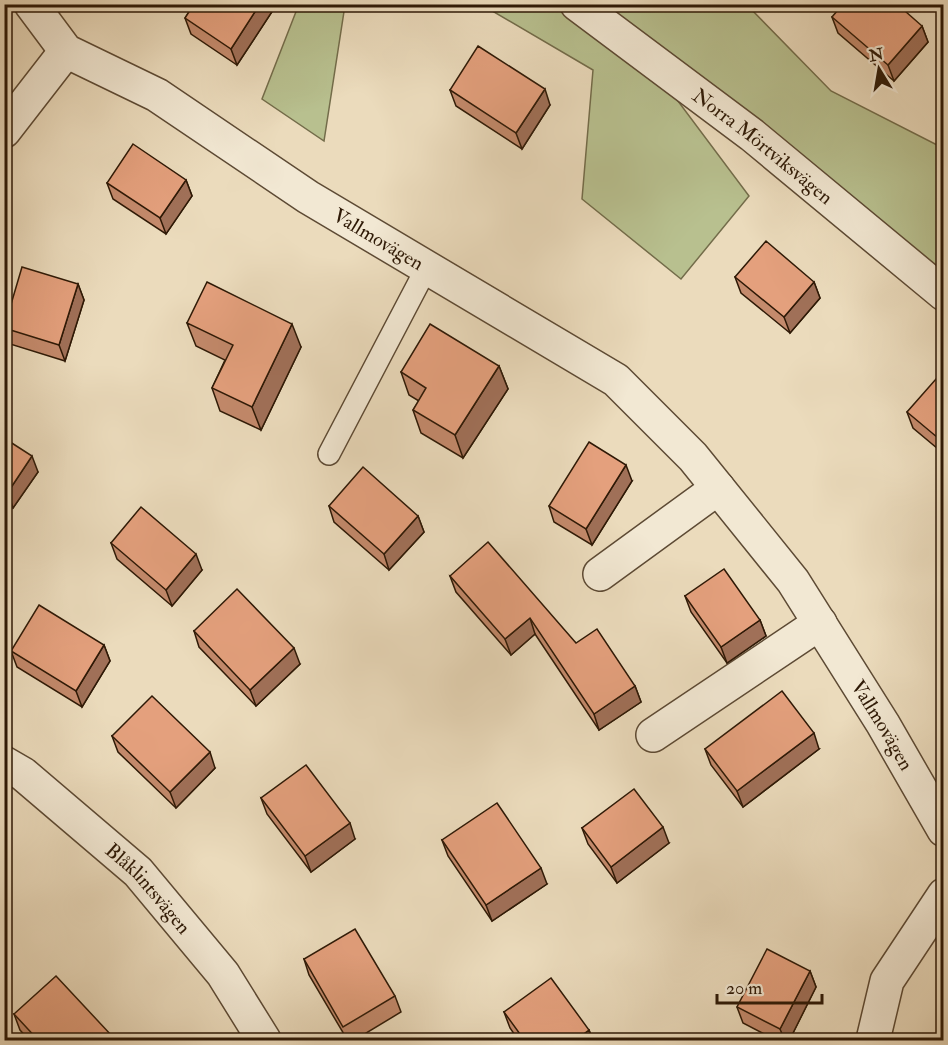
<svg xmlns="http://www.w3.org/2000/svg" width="948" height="1045" font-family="'IM FELL Double Pica',serif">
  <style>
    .green { fill: #b8c08f; stroke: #736c4a; stroke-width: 1.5 }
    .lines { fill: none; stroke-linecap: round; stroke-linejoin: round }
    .service-casing { stroke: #5d4a34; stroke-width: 24 }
    .minor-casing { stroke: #5d4a34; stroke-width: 36 }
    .service { stroke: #f2e8d3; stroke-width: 21 }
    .minor { stroke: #f2e8d3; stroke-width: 33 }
    .wall { fill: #c48a6c; stroke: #2e1906; stroke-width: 1.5 }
    .shaded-wall { fill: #a07058; stroke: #2e1906; stroke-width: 1.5 }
    .building { fill: #e4a07d; stroke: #2e1906; stroke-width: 1.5 }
    .labels { text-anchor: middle; stroke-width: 6; stroke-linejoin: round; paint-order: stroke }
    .street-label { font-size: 20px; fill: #2e1906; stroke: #f2e8d3 }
  </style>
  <rect width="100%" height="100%" fill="#ebdbbc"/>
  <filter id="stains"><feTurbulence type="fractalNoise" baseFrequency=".00333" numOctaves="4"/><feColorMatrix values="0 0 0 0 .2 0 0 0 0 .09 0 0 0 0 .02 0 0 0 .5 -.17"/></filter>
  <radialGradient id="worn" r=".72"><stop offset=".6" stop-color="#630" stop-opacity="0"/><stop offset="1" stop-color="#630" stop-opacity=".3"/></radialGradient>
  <!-- green -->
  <path class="green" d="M299 4 345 5 324 141 262 99Z
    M482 5H552L669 89 749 196 681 279 582 199 593 70Z
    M577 5H747L831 91 943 148V294Z"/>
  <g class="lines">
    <defs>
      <path id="service" d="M329 454 426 269"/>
      <g id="minor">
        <path id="s1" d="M31 4 66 51 157 95 308 197 616 380 693 457 793 581 883 724 944 830"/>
        <path id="s2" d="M577 4 752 135 944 294"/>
        <path d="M4 131 66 51"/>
        <path d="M600 574 718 488"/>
        <path d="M653 735 820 623"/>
        <path id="s3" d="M4 763 23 774 138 872 223 974 264 1040"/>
        <path d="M873 1040 887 981 944 895"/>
      </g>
    </defs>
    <!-- service casing -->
    <use href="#service" class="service-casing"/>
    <!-- minor casing -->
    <use href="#minor" class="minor-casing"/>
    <!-- service -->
    <use href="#service" class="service"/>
    <!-- minor -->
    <use href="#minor" class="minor"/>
  </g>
  <!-- wall -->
  <path class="wall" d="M194 4H277L237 65 191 34 185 18Z
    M832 17 922 26 928 42 894 81 838 33Z
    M450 90 550 105 522 149 456 106Z
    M186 180 192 196 166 234 113 199 107 183Z
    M735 277 814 282 820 298 790 333 741 293Z
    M78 284 84 300 65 361 10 344 4 330V326Z
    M187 323 301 347 261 430 220 411 212 388 225 360 196 346Z
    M499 366 508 389 463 458 421 433 413 410 419 401 409 395 401 372Z
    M944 386V454L913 428 907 412Z
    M4 438 38 472 13 508 4 502Z
    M632 481 592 545 554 522 549 506Z
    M329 506 418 516 424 532 389 570 334 522Z
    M111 543 202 570 172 606 117 559Z
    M450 576 576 643 635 686 641 702 599 730 535 634 511 655 456 592Z
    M685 596 760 620 766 636 727 663 691 612Z
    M194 631 300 664 256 706 199 647Z
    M104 645 110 661 82 707 17 667 11 651Z
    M112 736 215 768 176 808 118 752Z
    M705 749H819L743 807 711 765Z
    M261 798 355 839 311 872 267 814Z
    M582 828 669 843 617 883 588 844Z
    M442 840 547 884 492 921 448 856Z
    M304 959 395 996 401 1012 353 1041H348L309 975Z
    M810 971 816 987 789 1041H778L743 1023 737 1007Z
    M504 1012 589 1030 593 1041H519L510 1028Z
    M14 1014 112 1036 114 1041H30L20 1030Z"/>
  <!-- shaded-wall -->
  <path class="shaded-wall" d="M260 4H277L237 65 231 49Z
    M922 26 928 42 894 81 888 65Z
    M545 89 550 105 522 149 516 133Z
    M186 180 192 196 166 234 160 218Z
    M814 282 820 298 790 333 784 317Z
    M78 284 84 300 65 361 59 345Z
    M292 324 301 347 261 430 252 407Z
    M499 366 508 389 463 458 455 435Z
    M32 456 38 472 13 508 8 492Z
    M626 465 632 481 592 545 586 529Z
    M418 516 424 532 389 570 384 554Z
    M196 554 202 570 172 606 166 590Z
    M530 618 535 634 511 655 505 639Z
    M760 620 766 636 727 663 721 647Z
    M104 645 110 661 82 707 76 691Z
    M294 648 300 664 256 706 250 690Z
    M635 686 641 702 599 730 594 714Z
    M814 733 819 749 743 807 737 791Z
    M210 752 215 768 176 808 170 792Z
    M350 823 355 839 311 872 305 856Z
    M663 827 669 843 617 883 611 867Z
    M541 868 547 884 492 921 486 905Z
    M810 971 816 987 789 1041H785L780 1029Z
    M589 1030 593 1041H574Z"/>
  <!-- building -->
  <path class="building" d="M194 4H260L231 49 185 18Z
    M843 4H897L922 26 888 65 832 17Z
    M478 46 545 89 516 133 450 90Z
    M133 144 186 180 160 218 107 183Z
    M766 241 814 282 784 317 735 277Z
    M22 267 78 284 59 345 4 328Z
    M207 282 292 324 252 407 212 388 233 345 187 323Z
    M430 324 499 366 455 435 413 410 426 388 401 372Z
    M936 379 944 386V443L907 412Z
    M4 438 32 456 8 492 4 490Z
    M589 442 626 465 586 529 549 506Z
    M363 467 418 516 384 554 329 506Z
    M141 507 196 554 166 590 111 543Z
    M488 542 576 643 597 629 635 686 594 714 530 618 505 639 450 576Z
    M724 569 760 620 721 647 685 596Z
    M237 589 294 648 250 690 194 631Z
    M39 605 104 645 76 691 11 651Z
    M782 691 814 733 737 791 705 749Z
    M152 696 210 752 170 792 112 736Z
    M306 765 350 823 305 856 261 798Z
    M634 789 663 827 611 867 582 828Z
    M497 803 541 868 486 905 442 840Z
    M355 929 395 996 343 1027 304 959Z
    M767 949 810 971 780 1029 737 1007Z
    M56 976 112 1036 108 1041H39L14 1014Z
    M551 978 589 1030 574 1041H525L504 1012Z"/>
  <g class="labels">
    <!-- street labels -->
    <g class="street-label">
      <text dy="7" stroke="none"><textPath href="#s2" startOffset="234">Norra Mörtviksvägen</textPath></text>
      <text dy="7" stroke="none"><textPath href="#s1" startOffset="424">Vallmovägen</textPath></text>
      <text dy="7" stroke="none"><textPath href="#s1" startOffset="1138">Vallmovägen</textPath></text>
      <text dy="7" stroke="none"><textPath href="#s3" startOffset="192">Blåklintsvägen</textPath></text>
    </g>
  </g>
  <!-- margin -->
  <rect width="948" height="1045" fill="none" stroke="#ebdbbc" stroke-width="24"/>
  <rect x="6" y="6" width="936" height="1033" fill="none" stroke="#2e1906" stroke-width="3"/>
  <rect x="12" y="12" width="924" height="1021" fill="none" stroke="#2e1906" stroke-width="1.5"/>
  <!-- north arrow -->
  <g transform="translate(879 69) rotate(349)" stroke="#f2e8d3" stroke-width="4.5" paint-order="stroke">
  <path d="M0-4.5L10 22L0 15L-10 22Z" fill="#2e1906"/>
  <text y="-9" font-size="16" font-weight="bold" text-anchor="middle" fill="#2e1906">N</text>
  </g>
  <!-- scale -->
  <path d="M717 994v9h105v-9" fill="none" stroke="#2e1906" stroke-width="3"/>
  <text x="726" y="994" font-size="18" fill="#2e1906" stroke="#f2e8d3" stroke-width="4.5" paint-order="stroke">20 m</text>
  <rect width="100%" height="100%" filter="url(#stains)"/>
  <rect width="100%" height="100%" fill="url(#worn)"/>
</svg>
